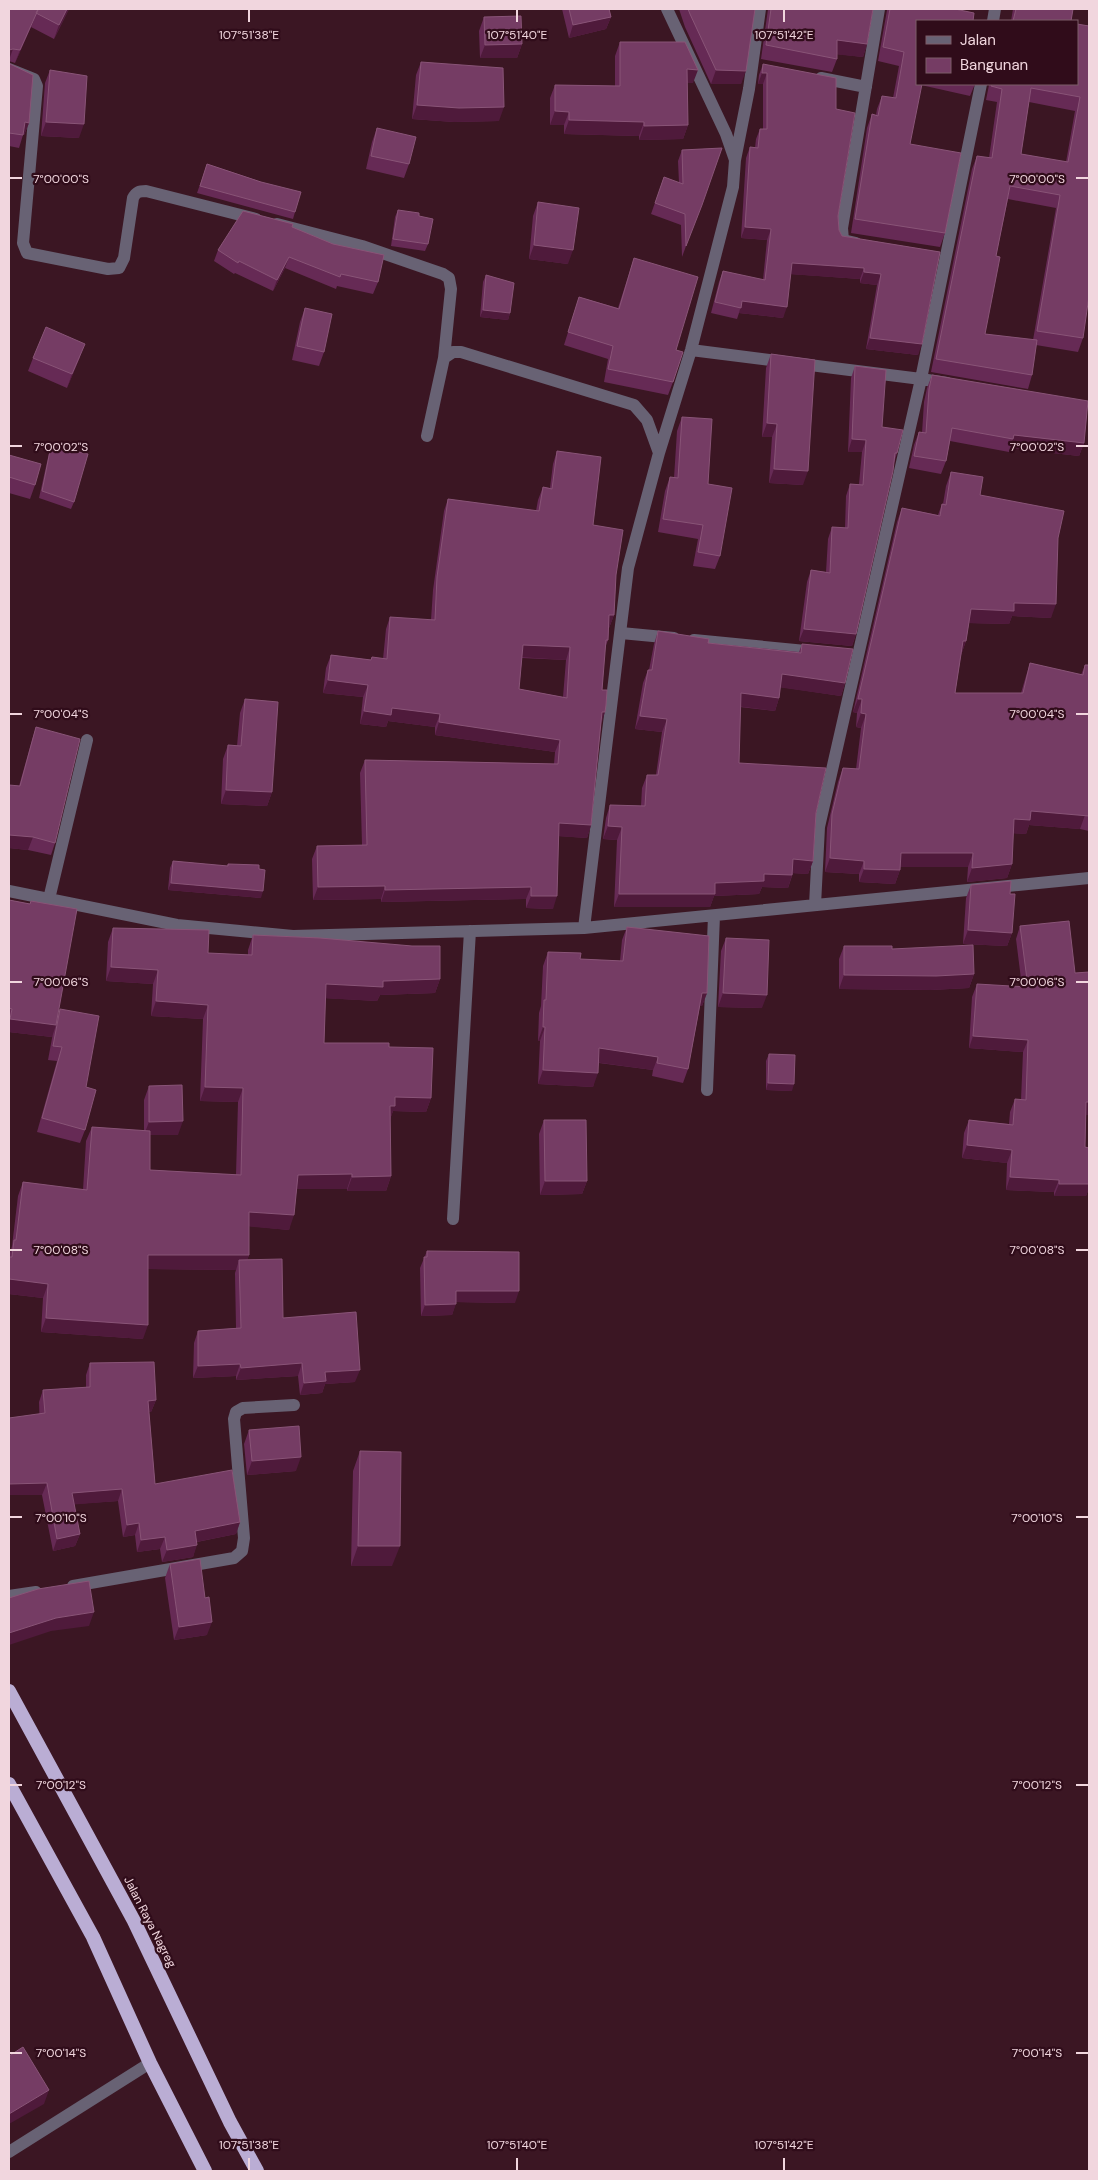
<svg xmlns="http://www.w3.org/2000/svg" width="1098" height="2180" font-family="'DM Sans',sans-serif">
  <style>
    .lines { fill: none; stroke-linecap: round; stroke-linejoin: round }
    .minor { stroke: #686274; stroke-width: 12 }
    .trunk { stroke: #baadd4; stroke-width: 14 }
    .wall { fill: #662a55; fill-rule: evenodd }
    .shaded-wall { fill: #4f1a3b }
    .building { fill: #753c64; stroke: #895477; fill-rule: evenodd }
    .ticks { fill: none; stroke: #f1d6de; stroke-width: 2 }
    .labels { text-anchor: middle; stroke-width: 4.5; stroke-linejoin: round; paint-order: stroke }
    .street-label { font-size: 12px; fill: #f1d6de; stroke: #300c1a }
    .ticks-label { font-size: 12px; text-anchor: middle; fill: #f1d6de; stroke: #300c1a; stroke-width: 4.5; stroke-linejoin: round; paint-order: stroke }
  </style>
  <rect width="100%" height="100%" fill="#3b1623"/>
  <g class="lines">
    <!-- minor -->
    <path class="minor" d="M993 21 995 9
      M9 69 34 79 37 86 23 243 27 253 108 269 119 268 124 258 133 198C136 192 139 191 146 191L256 219
      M821 78 866 87
      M735 160 749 89 760 9
      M277 224 362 246 443 274 449 278 451 289 444 358
      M856 243 843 240 842 228 879 9
      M691 350 921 379 981 84
      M427 436 444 358 453 352H461L634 405 647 420 659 453
      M621 633 674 638
      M694 640 816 652
      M9 891 177 925 293 936 584 928 628 568 659 453 691 350 733 187 735 160 726 134 667 9
      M49 899 87 740
      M815 905 819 827 921 379 947 383
      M584 928 1089 878
      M707 1090 714 916
      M453 1219 470 931
      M73 1586 234 1558 242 1551 244 1538 234 1419 236 1412 243 1408 294 1405
      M9 1596 36 1592
      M9 2152 150 2063"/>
    <!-- trunk -->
    <path class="trunk" d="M9 1691 134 1921 230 2122 257 2171
      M9 1784 93 1937 150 2063 205 2171"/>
  </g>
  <!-- wall -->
  <path class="wall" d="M9 9 38 10V9H69L54 39 31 27 15 63 9 61Z
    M562 9H609L611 17 606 29 569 38Z
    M679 9H755L741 84H711L685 27Z
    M768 9H873L867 44 863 57 837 54V59L832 72 761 59Z
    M886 9H955L917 21V84H975L970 96 921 85 910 144 945 233 940 247 851 233 867 128 872 114 876 115 877 109 882 96 893 98 899 66 878 61 887 10Z
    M1013 9H1073L1071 21H1011Z
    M484 17 522 44 517 58H480L479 31Z
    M1089 26 1083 338 1078 352 1036 345 1032 375 1028 389 931 372 972 169 977 156 989 158 997 102 986 100 989 85 988 84H1077ZM1029 102 1075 111 1066 162 1021 154ZM1008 199 1056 208 1033 340 985 334 996 256Z
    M620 42 693 83H687L688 125 683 139 639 140V136L564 134V125H550V98L555 85 615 86V56Z
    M9 62 29 123 24 135H23L19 148 9 146Z
    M421 62 499 121 454 122 412 119 416 75Z
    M763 64 836 109 838 216 839 230 842 236 940 252 918 355 866 349 877 285 860 283V279L791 274 783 318 739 313 737 319 711 313 719 282 723 271 763 280 767 240 741 238 746 158 750 147 755 148 756 139 760 129H763V84H758L759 75Z
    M50 70 79 138 41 136 45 83Z
    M377 128 409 164 404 178 366 169 372 142Z
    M722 148 682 257 681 225 651 214 664 177 679 183 678 161 682 150Z
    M207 164 261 182 295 212 293 219 197 193Z
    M538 202 568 264 529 259 533 216Z
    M398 210 428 244 425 251 391 246 395 217Z
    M292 227 378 282 373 294 337 286 336 289 285 268 273 291 235 273 234 274 214 261 218 250Z
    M634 258 676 350 673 382 668 395 604 382 608 359 564 345 579 297 618 308Z
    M486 275 510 313 508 320 480 317 483 282Z
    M305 308 324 352 319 366 292 360 300 322Z
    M771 354 803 485 769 483 772 437H762L766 368Z
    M80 357 67 388 28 371 33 358Z
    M855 366 882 427 897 453 894 463 856 634 852 646 799 641 807 582 811 570 826 572 828 539 832 527 845 528 846 496 850 484H859L862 452H848L851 378Z
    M932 375 1084 443 1079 456 1010 448 1009 452 950 441 946 461 941 474 909 468 914 445 919 432 922 433 924 402 927 388Z
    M682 417 708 484 720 556 715 569 693 566 698 539 658 532 665 491 670 477 674 478 677 431Z
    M51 446 74 502 71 509 39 498 49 453Z
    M557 451 593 525 616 575 614 615 609 628 608 640 605 648 602 690 601 722 591 825 587 838 559 836 553 909 526 908V899L381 902V899L313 900 312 859 317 846 362 845 360 773 365 760 554 764 555 752 435 735V727L388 721 386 727 360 724 363 697 323 693 326 668 331 655 371 660 372 657 383 659 386 629 390 617 431 620 433 590 444 511 448 499 536 511 538 500 543 487 550 488 553 464ZM522 658 566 660 563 697 519 689Z
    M9 455 35 485 30 499 9 493Z
    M951 472 980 495 1058 538 1051 618 1012 616 1009 624 969 623 966 641 961 655 955 693H1021L1026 676 1030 663 1081 675 1085 665H1089V831L1080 829 1029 825 1026 834 1013 833 1012 864 1007 878 967 882 968 867H900V870L895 884 859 882V874L825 872 827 828 838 782 843 768 856 769 861 728 856 727 857 713 853 712 897 522 902 508 938 515 942 504H943L946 486Z
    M658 631 708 643 799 652 802 644 845 683 841 696 780 687 779 698 775 711 740 707 739 763 816 813 813 861 808 874 793 873 788 888 762 887 759 894 714 896 710 907H614L617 840 603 839 606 818 610 805 641 806 642 788 647 775H656L662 732 635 729 643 683 648 670H649L654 644Z
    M245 699 272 792 267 806 221 804 223 759 228 745 237 746 240 713Z
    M36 727 55 843 51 855 28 850 9 848V785L19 786 32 740Z
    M173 861 227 866 228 864 261 898 168 890 170 868Z
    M971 885 1010 894 1012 933 1007 946 963 944 966 898Z
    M9 900 30 904 31 901 58 1015 60 1009 86 1087 85 1130 80 1143 37 1132 57 1061 48 1060 53 1033 52 1037 9 1032Z
    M1020 926 1088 1115H1086L1085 1147 1089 1148V1188L1086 1196H1054V1192L1006 1190 1007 1163 962 1158 964 1133 969 1120 1009 1124 1010 1112 1015 1099 1021 1100 1023 1052 969 1048 972 997 977 984 1022 987 1016 939Z
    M627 927 707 993 702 1006H700L688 1069 683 1083 652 1076 653 1070 599 1063 593 1087 538 1084 540 1041H538L539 1013 541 1006 543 966 548 952 580 959 620 961 622 940Z
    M113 928 208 953 248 955V950L253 935 440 979 435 993 380 995 377 1001 325 998 324 1043 389 1047 431 1098 426 1112 393 1111 390 1119 391 1176 386 1191H347V1189H297L289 1230 249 1226V1255L247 1260 283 1318 355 1382 325 1384 322 1393 300 1395 298 1376 236 1380V1376L193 1378 194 1343 198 1331 236 1328 235 1273 236 1270 148 1269 143 1339 41 1332 43 1298 9 1294V1256L12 1246 18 1196 23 1182 83 1190 86 1141 92 1127 144 1131V1100L149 1086 178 1135H150V1170L236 1175 238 1102 200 1101 203 1019 151 1016 153 984 106 981 108 942Z
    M726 938 762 1008 718 1007 721 951Z
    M844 946 892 949 974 974 969 988 931 990 839 989V959Z
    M769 1054 792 1091 766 1090V1061Z
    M544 1120 587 1181 582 1194 540 1195 539 1134Z
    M427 1251 515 1303 456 1302 452 1315 421 1316 420 1268Z
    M90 1363 156 1400 151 1412H149L155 1484 240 1522 236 1534 197 1542 193 1557 162 1562 160 1549 137 1552 135 1535 123 1537 118 1501 74 1504 80 1534 75 1546 53 1551 42 1495 39 1402 43 1390 86 1387V1375Z
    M249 1430 296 1471 247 1475 244 1444Z
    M360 1451 392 1566H351L353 1471Z
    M170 1564 205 1598 207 1635 174 1640 165 1578Z"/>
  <!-- shaded-wall -->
  <path class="shaded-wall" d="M67 9H69L54 39 59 25Z
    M36 15 31 27 15 63 20 50Z
    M611 17 606 29 569 38 573 25Z
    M837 40 867 44 863 57 832 54Z
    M522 44 517 58H480L485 45Z
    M13 49 9 60V50Z
    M687 69 698 70 693 83H682Z
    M716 70 746 71 741 84H711Z
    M762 73H767L763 84H758Z
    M417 105 504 107 499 121 454 122 412 119Z
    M555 111 569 112 564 125H550Z
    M569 120 644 122 639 136 564 134Z
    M25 122 29 123 24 135H21Z
    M46 122 84 124 79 138 41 136Z
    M688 125 683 139 639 140 644 126Z
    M745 227 771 229 767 240 741 238Z
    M534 245 573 250 568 264 529 259Z
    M289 257 285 268 273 291 277 280Z
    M792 263 864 268 860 279 788 274Z
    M864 272 881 274 877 285 860 283Z
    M742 301 787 307 783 318 739 313Z
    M483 310 510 313 508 320 480 317Z
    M870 338 922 344 918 355 866 349Z
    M85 344 80 357 67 388 72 374Z
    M767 423 777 424 772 437H762Z
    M1014 435 1084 443 1079 456 1010 448Z
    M852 439 866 440 862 452H848Z
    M774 469 808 471 803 485 769 483Z
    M1014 603 1056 604 1051 618 1012 616 1009 624 966 623 971 609Z
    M609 615H614L609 628Z
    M804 629 856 634 852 646 799 641Z
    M963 641H966L961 655 958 654Z
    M523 645 570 647 566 660 519 657Z
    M782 674 845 683 841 696 777 687Z
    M328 680 368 685 363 697 323 693Z
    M741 693 779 698 775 711 736 706Z
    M858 699H862L857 713 853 712Z
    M392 708 440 714 435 727 388 721 386 727 360 724 364 711Z
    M602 712H605L601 725Z
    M861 713 866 714 861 728 856 727Z
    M640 716 667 719 662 732 635 729Z
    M439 722 560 740 555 752 435 735Z
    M226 790 272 792 267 806 221 804Z
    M1031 811 1085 815 1080 829 1029 825 1026 834 1009 833 1014 819Z
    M559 823 591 825 587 838 555 836Z
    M608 826 622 827 617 840 603 839Z
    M9 835 33 837 28 850 9 848Z
    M901 853H973L968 867H896Z
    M830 858 864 861 859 874 825 872Z
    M793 859 813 861 808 874 789 873Z
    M1012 864 1007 878 967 882 972 868Z
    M864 869 900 870 895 884 859 882Z
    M764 874 792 875 788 888 762 887 759 894 714 896 710 907H614L619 894 715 883Z
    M171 883 263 891 261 898 168 890Z
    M385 886 381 899 313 900 318 887Z
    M531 887 526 899 381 902 385 890Z
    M531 896H557L553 909 526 908Z
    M968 930 1012 933 1007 946 963 944Z
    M111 967 158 970 153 984 106 981Z
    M974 974 969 988 931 990 839 989 844 975Z
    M440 979 435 993 380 995 377 1001 320 998 326 984Z
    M702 993H707L702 1006H697Z
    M723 993 767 995 762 1008 718 1007Z
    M156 1001 208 1005 203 1019 151 1016Z
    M10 1019 56 1025 52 1037 9 1032V1023Z
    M543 1027H545L540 1041H538Z
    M973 1036 1028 1040 1023 1052 969 1048Z
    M599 1048 658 1057 653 1070 594 1062Z
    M543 1070 598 1073 593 1087 538 1084Z
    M768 1083 794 1084 792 1091 766 1090Z
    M205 1087 243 1088 238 1102 200 1101Z
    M395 1097 431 1098 426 1112 393 1111 390 1120V1106Z
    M1089 1101V1110L1088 1115H1082L1086 1102Z
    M183 1121 178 1135H144L149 1122Z
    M967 1145 1012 1150 1007 1163 962 1158Z
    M352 1174 347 1189H293L298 1175Z
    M391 1176 386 1191H347L352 1177Z
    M1010 1177 1059 1180 1054 1192 1006 1190Z
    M545 1181H587L582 1194 540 1195Z
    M1059 1184H1089V1188L1086 1196H1054Z
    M249 1212 294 1215 289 1230 244 1226Z
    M148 1255H249L244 1270 239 1260 236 1270 143 1269Z
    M9 1279 48 1284 43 1298 9 1294Z
    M456 1291H519L515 1303 452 1302Z
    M456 1304 452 1315 421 1316 425 1305Z
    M46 1318 148 1325 143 1339 41 1332Z
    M302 1363 298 1376 236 1380 241 1368Z
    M240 1364 236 1376 193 1378 198 1366Z
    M360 1370 355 1382 325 1384 322 1393 300 1395 304 1383 325 1372Z
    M156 1400 151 1412H144L148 1401Z
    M301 1457 296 1471 247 1475 252 1461Z
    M47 1483 42 1495H9V1484Z
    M122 1489 118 1501 68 1505 72 1493Z
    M240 1522 236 1534 191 1543 195 1531Z
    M139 1523 135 1535 123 1537 127 1525Z
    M80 1534 75 1546 53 1551 57 1539Z
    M165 1537 160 1549 137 1552 141 1540Z
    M197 1545 193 1557 162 1562 167 1550Z
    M358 1546H400L392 1566H351Z
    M94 1612 89 1626 51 1631 9 1645V1633L56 1618Z
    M212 1622 207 1635 174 1640 179 1627Z
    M49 2090 44 2104 9 2124V2114Z"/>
  <!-- building -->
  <path class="building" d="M9 9H35L38 10 20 50 13 49 9 50Z
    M38 9H67L59 25 36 13Z
    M569 9H609L611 17 573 25Z
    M688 9H755L746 71 716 70 690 14Z
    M771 9H873L867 44 837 40V59L766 45Z
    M890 9H955L974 13 973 21H917V84H922L910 144 961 153 945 233 855 219 872 114 878 116 882 96 896 98 904 52 883 47Z
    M1016 9H1073L1071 21H1013Z
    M521 16 522 44 485 45 484 17Z
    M1077 24 1089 26V296L1083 338 1037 331 1060 195 1010 186 996 256 1000 257 985 334 1037 340 1032 375 936 359 977 156 992 158 1002 89 991 86 992 84H1077ZM1031 88 1080 97 1068 162 1021 154Z
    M620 42H685L698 70 687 69 688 125 644 126V122L569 120V112L555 111V85L620 86Z
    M9 62 10 64 33 75 29 123 25 122 23 135 9 133Z
    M421 62 503 68 504 107 459 108 417 105Z
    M763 64 836 78V109L855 113 838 216 839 230 842 236 940 252 922 344 870 338 881 274 864 272V268L792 263 787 307 742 301 741 308 715 302 723 271 765 280 771 229 745 227 750 147 758 148 760 129H767V73H762Z
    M50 70 87 76 84 124 46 122Z
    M377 128 416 137 409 164 371 156Z
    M722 148 702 205 686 246 685 214 655 203 664 177 683 184 682 150Z
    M207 164 261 182 301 192 295 212 200 186Z
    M538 202 579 208 573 250 534 245Z
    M398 210 419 213V216L433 219 428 244 393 239Z
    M243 211 293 224 292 227 333 244 384 255 378 282 341 274 340 277 289 257 277 280 239 261 238 263 218 250Z
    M634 258 698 277 676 350 683 352 673 382 608 369 613 346 568 332 579 297 619 309Z
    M486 275 514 283 510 313 483 310Z
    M305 308 332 314 324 352 297 346Z
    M46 327 85 344 72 374 33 358Z
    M771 354 815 360 808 471 774 469 777 424 767 423Z
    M855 366 886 370 882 427 903 430 897 453H895L893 471 856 634 804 629 811 570 830 573 832 527 848 528 850 484 863 485 866 440 852 439Z
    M932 375 1088 401 1084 443 1014 435 1013 439 952 428 946 461 914 456 919 432 926 433 929 389Z
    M682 417 712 419 708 484 732 488 720 556 698 552 703 525 663 519 670 477 678 478Z
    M51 446 88 454 74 502 42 491Z
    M557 451 601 457 593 525 623 530 616 575 614 615H609L608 640H606L602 690H607L606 705 605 712H602L591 825 559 823 557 896H531V887L385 890V886L318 887 317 846 367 845 365 760 558 764 560 740 439 722 440 714 392 708 391 715 364 711 368 685 328 680 331 655 371 660 372 657 387 659 390 617 435 620 437 577 448 499 539 511 543 487 552 489ZM523 645 570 647 567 698 519 689Z
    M9 455 41 464 35 485 9 477Z
    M951 472 983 477 980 495 1064 511 1058 538 1056 604 1014 603V611L971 609 966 641H963L955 693H1023L1030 663 1083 675 1085 665H1089V816L1031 811 1030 820 1014 819 1012 864 972 868 973 853H901L900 870 864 869V861L830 858 832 814 843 768 859 769 866 714 861 713 862 699H858L902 508 940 516 942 504 946 505Z
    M658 631 709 639 708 643 801 653 802 644 853 649 845 683 782 674 779 698 741 693 739 763 826 768 816 813 813 861 793 859 792 875 764 874V881L715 883V894H619L622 827 608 826 610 805 645 806 647 775H658L667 719 640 716 648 670H652Z
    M245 699 278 702 272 792 226 790 228 745 241 746Z
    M36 727 80 739 55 843 33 837 9 835V785L20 786Z
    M173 861 228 866V864L259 865V869L265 870 263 891 171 883Z
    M1011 881 1010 894H1015L1012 933 968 930 971 885Z
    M9 900 30 904 31 901 77 909 56 1025 10 1019 12 1009 9 1008Z
    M1069 921 1075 973 1089 972V1102H1086L1085 1147 1089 1148V1184H1059V1180L1010 1177 1012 1150 967 1145 969 1120 1013 1125 1015 1099 1026 1100 1028 1040 973 1036 977 984 1028 987 1020 926Z
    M627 927 709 936 707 993H702L688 1069 657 1063 658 1057 599 1048 598 1073 543 1070 545 1027H543L544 1000H546L548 952 581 953 580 959 623 961Z
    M113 928 209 930 208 953 252 955 253 935 320 938 412 946H440V979L383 981V987L326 984 324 1043H389V1047L433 1048 431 1098 395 1097V1106H390L391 1176 352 1177V1174L298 1175 294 1215 249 1212V1255H148V1325L46 1318 48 1284 9 1279V1257H12L14 1240H16L23 1182 87 1190 92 1127 150 1131V1170L241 1175 243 1088 205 1087 208 1005 156 1001 158 970 111 967Z
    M726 938 769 940 767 995 723 993Z
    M973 945 974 974 936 976 844 975V946H892V949Z
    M60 1009 99 1016 86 1087 96 1090 85 1130 42 1118 62 1047 53 1046Z
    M769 1054 795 1055 794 1084 768 1083Z
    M182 1085 183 1121 149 1122V1086Z
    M544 1120H586L587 1181H545Z
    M427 1251 519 1252V1291H456V1304L425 1305 424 1257H427Z
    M282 1259 283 1318 356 1312 360 1370 325 1372 326 1381 304 1383 302 1363 241 1368 240 1364 198 1366V1331L241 1328 239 1260Z
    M154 1362 156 1400 148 1401 155 1484 232 1470 240 1522 195 1531 197 1545 167 1550 165 1537 141 1540 139 1523 127 1525 122 1489 72 1493 80 1534 57 1539 47 1483 9 1484V1418L45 1413 43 1390 90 1387V1363Z
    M299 1426 301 1457 252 1461 249 1430Z
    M360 1451 401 1452 400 1546H358Z
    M200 1559 205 1598 209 1597 212 1622 179 1627 170 1564Z
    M89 1581 94 1612 56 1618 9 1633V1598L38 1589Z
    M23 2047 49 2090 9 2114V2056Z"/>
  <!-- ticks -->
  <path class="ticks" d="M249 10V22M517 10V22M784 10V22M10 178H22M1076 178H1088M10 446H22M1076 446H1088M10 714H22M1076 714H1088M10 982H22M1076 982H1088M10 1250H22M1076 1250H1088M10 1517H22M1076 1517H1088M10 1785H22M1076 1785H1088M10 2053H22M1076 2053H1088M249 2158V2170M517 2158V2170M784 2158V2170"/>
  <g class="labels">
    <!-- street labels -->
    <g class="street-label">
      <text transform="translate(150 1922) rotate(63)" y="4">Jalan Raya Nagreg</text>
    </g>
  </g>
  <g class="ticks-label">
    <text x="249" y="39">107°51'38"E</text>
    <text x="517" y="39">107°51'40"E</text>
    <text x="784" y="39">107°51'42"E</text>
    <text x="61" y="183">7°00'00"S</text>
    <text x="1037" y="183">7°00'00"S</text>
    <text x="61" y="451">7°00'02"S</text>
    <text x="1037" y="451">7°00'02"S</text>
    <text x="61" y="718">7°00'04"S</text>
    <text x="1037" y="718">7°00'04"S</text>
    <text x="61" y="986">7°00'06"S</text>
    <text x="1037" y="986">7°00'06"S</text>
    <text x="61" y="1254">7°00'08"S</text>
    <text x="1037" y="1254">7°00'08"S</text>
    <text x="61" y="1522">7°00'10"S</text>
    <text x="1037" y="1522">7°00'10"S</text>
    <text x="61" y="1789">7°00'12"S</text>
    <text x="1037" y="1789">7°00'12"S</text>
    <text x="61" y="2057">7°00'14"S</text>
    <text x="1037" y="2057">7°00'14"S</text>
    <text x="249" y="2149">107°51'38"E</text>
    <text x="517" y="2149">107°51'40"E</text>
    <text x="784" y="2149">107°51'42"E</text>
  </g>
  <!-- border -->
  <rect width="1098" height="2180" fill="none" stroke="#f1d6de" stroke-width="20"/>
  <!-- legend -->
  <rect x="916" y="20" width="162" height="65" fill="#300c1a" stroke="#7d5d68"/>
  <rect x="926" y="36" width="25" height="8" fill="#686274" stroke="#7d5d68"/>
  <text x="960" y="45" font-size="15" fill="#f1d6de">Jalan</text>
  <rect x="926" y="58" width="25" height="15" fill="#753c64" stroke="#7d5d68"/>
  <text x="960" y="70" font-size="15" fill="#f1d6de">Bangunan</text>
</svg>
